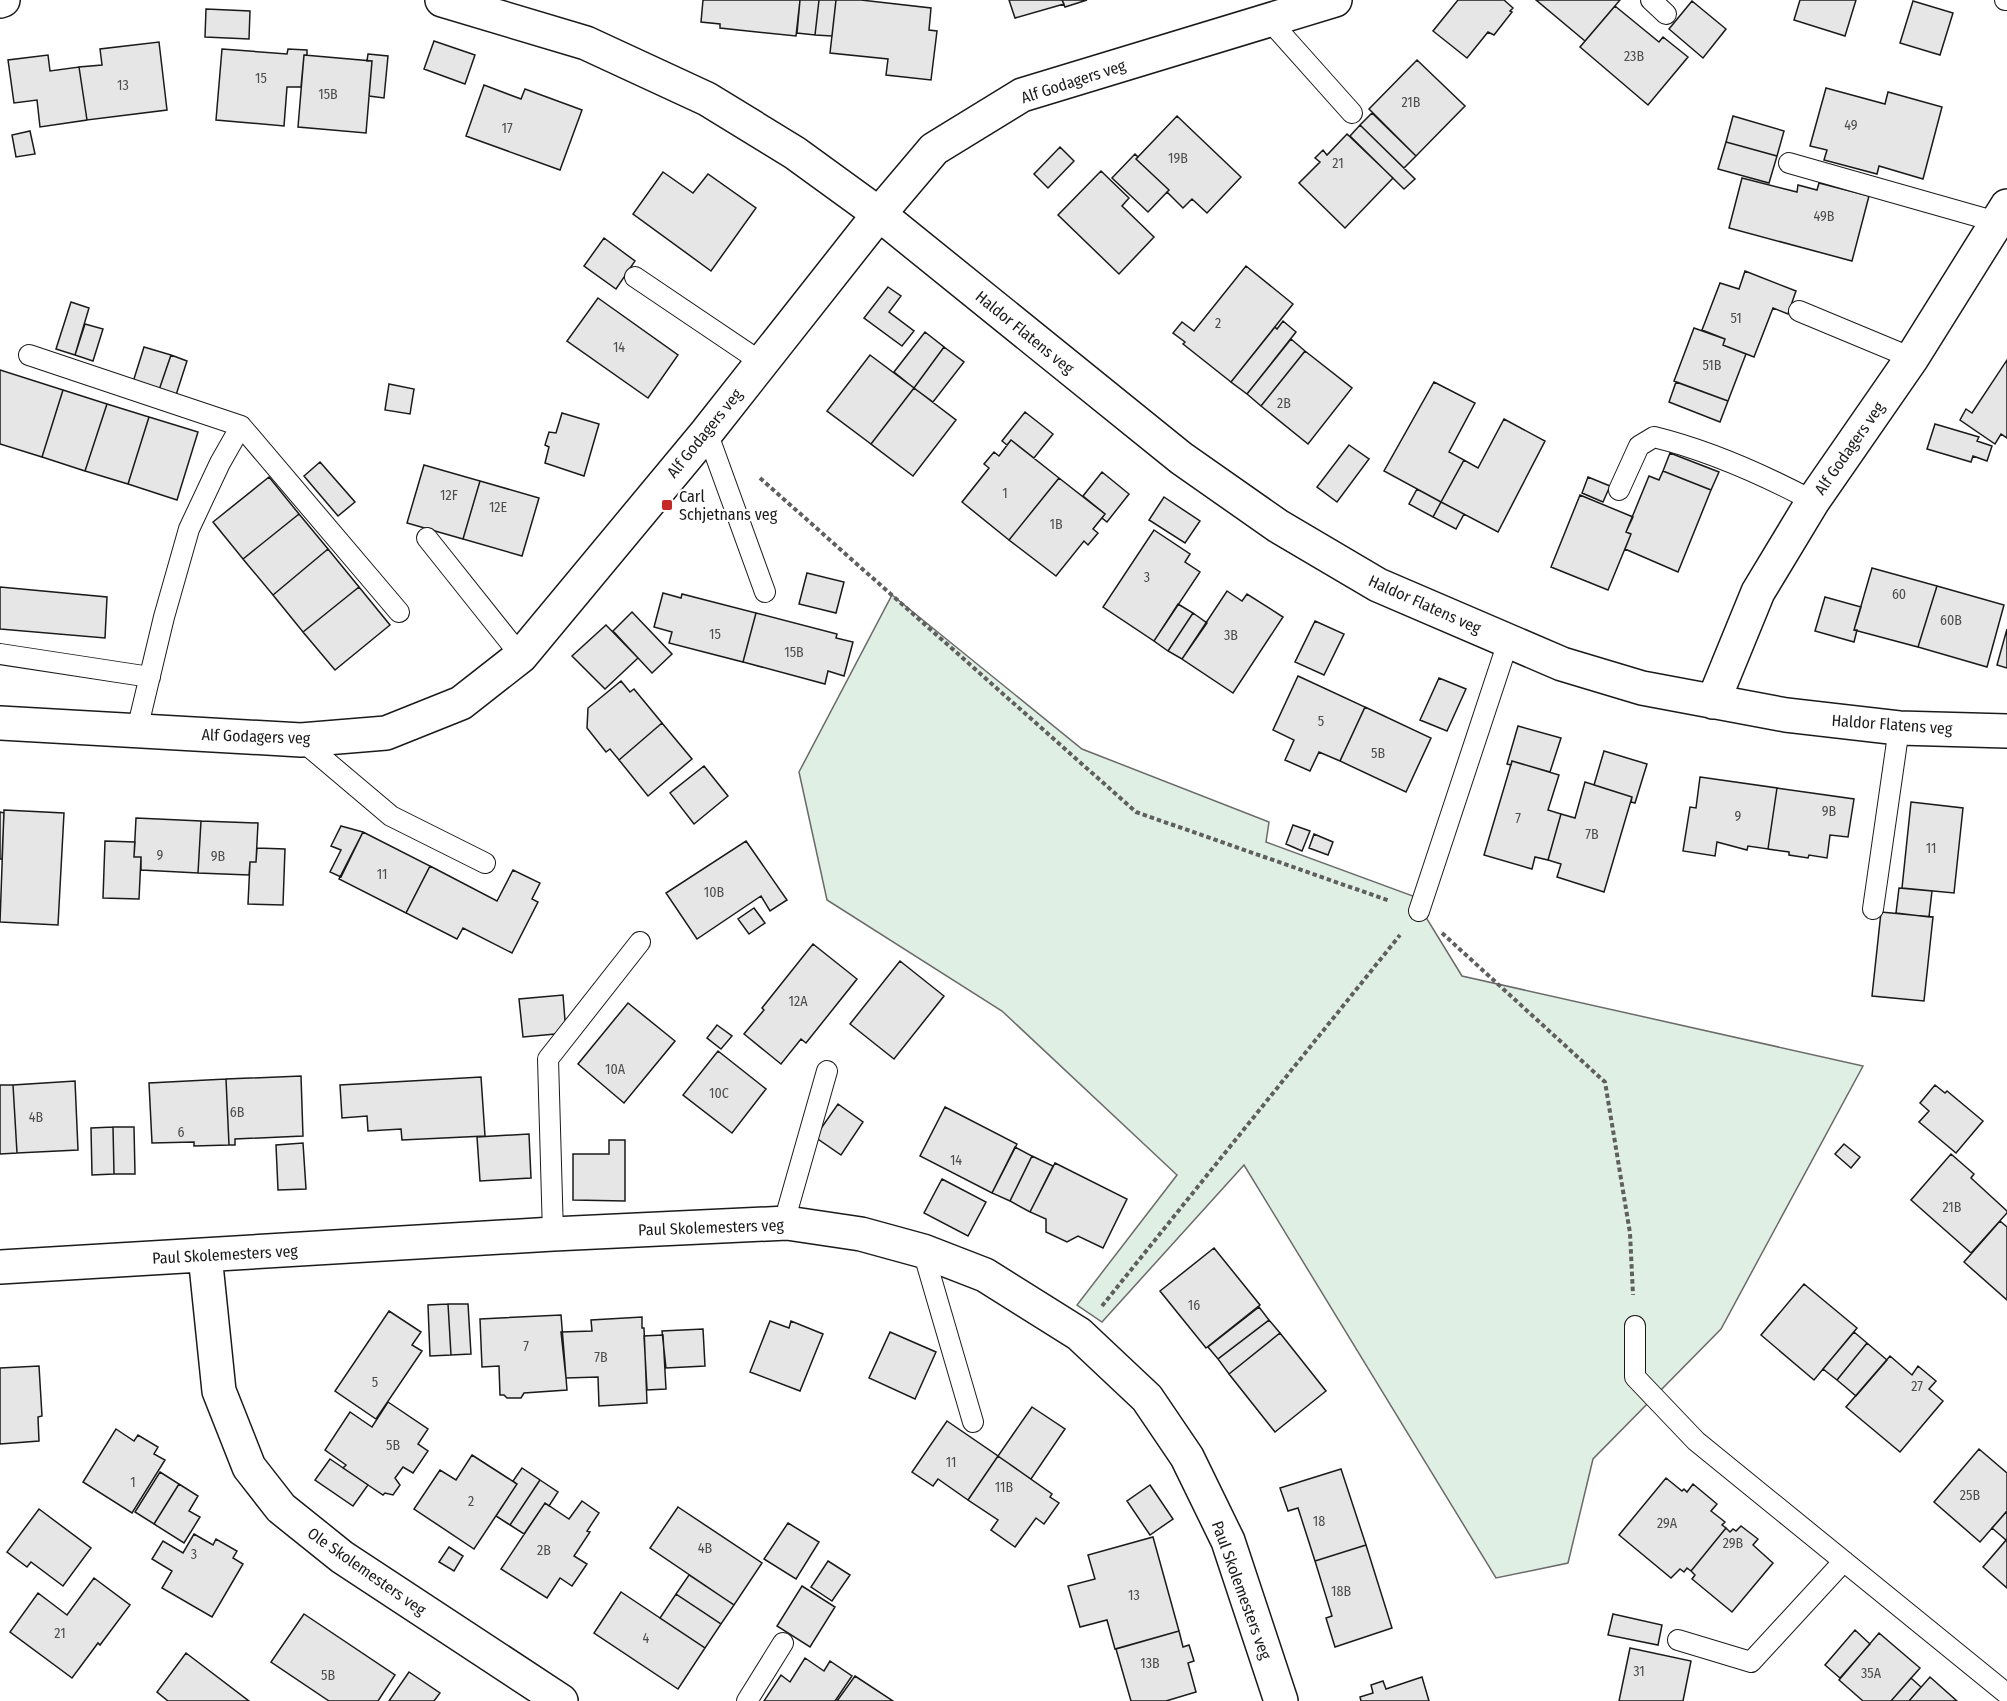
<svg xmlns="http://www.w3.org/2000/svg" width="2007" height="1701" font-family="'Fira Sans Condensed',sans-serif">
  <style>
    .green { fill: #e0efe3; stroke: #6a6a6a; stroke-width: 1.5 }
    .building { fill: #e6e6e6; stroke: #1a1a1a; stroke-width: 1.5 }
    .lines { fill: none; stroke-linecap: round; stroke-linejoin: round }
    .lane-casing { stroke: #1a1a1a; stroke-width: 22 }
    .street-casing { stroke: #1a1a1a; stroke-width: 36 }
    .path { stroke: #5f5f5f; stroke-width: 4; stroke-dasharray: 4.5 3; stroke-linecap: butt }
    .lane { stroke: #fff; stroke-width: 20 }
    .street { stroke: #fff; stroke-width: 33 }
    .poi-dot { fill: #c62828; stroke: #fff; stroke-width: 2 }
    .labels { text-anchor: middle; stroke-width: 4.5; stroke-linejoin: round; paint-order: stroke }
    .number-label { font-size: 14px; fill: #4d4d4d }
    .street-label { font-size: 16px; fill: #1a1a1a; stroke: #fff }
    .poi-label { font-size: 16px; fill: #1a1a1a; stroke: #fff; text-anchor: start }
  </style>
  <rect width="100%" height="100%" fill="#fff"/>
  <!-- green -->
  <path class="green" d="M892 595 1082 749 1269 822 1266 842 1413 896 1462 976 1863 1066 1721 1329 1593 1459 1568 1563 1496 1578 1244 1165 1102 1322 1077 1305 1177 1175 1002 1011 827 900 799 772Z"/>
  <!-- building -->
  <path class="building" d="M703 0H800L796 36 720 28V24L701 22Z
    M800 0H819L815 35 797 33Z
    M819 0H836L832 36 815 35Z
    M836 0H861L931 8 929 30 937 31 931 80 886 75 888 59 830 53Z
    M1009 0H1062L1064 4 1015 18Z
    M1062 0H1087L1065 7Z
    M1458 0H1504L1513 8 1510 11 1512 12 1494 35 1488 32 1467 58 1433 31Z
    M1536 0H1620L1585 41Z
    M1800 0H1856L1845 36 1794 20Z
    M1692 1 1726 29 1703 58 1669 29Z
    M1913 1 1953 13 1940 55 1900 43Z
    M1615 6 1659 42 1663 37 1688 57 1648 105 1580 47Z
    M206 9 250 11 249 39 205 37Z
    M434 41 475 55 465 84 424 69Z
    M159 42 167 110 87 120 79 67 102 65 100 49Z
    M222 49 287 54 288 49 307 50V55H304L301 87H287L284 126 216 120Z
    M368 54 388 56 384 98 369 96 372 61H367Z
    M48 55 50 71 79 67 87 120 40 127 37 100 14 103 8 60Z
    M304 55 372 61 366 133 298 127Z
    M1417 60 1465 106 1416 156 1369 109Z
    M484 85 521 99 525 89 582 110 560 170 466 136Z
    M1826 88 1885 104 1888 92 1942 107 1923 179 1879 166 1877 174 1824 160 1827 150 1810 146Z
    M1372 113 1416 156 1404 168 1360 125Z
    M1177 116 1241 177 1207 213 1192 199 1183 208 1167 192 1169 190 1136 159Z
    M1733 116 1784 131 1777 156 1726 142Z
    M1360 125 1415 179 1404 189 1350 136Z
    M30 131 35 154 16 157 12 135Z
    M1347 134 1393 178 1345 228 1299 183 1320 162 1315 158 1323 150 1327 155Z
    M1726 142 1777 156 1769 183 1718 169Z
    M1060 147 1074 161 1048 188 1034 174Z
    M1135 154 1138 157 1136 159 1169 190 1148 212 1112 178Z
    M1101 171 1129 198 1122 206 1154 237 1119 274 1058 215Z
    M663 172 693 193 708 174 756 208 711 271 633 214Z
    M1742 178 1797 192 1798 185 1817 190 1819 183 1869 196 1852 261 1729 228Z
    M604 238 635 261 616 289 584 266Z
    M1246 266 1293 304 1231 382 1183 344 1185 342 1173 333 1182 322 1194 331Z
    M1745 271 1796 291 1788 314 1773 308 1754 357 1723 345 1725 339 1702 330 1720 283 1739 289Z
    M888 287 901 296 889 312 914 331 902 346 864 318Z
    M598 298 678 355 648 398 567 341Z
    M71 302 89 308 75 355 56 349Z
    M1283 321 1296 332 1247 394 1231 382 1275 327 1277 329Z
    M85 324 103 329 93 361 75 355Z
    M1694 328 1725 339 1723 345 1746 354 1728 401 1674 381Z
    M925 332 944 347 914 388 894 372Z
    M1291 339 1305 351 1261 406 1247 394Z
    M144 347 171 355 159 390 133 382Z
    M944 347 964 362 933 402 914 388Z
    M1305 351 1352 388 1308 444 1261 406Z
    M171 355 187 361 176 395 159 390Z
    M870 355 914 388 871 444 827 411Z
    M2007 360V438L2001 434 1995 444 1960 420 1966 409 1972 413Z
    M0 370 63 390 42 457 0 444Z
    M1434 382 1475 403 1449 452 1464 460 1441 502 1384 471Z
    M1676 382 1728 401 1720 422 1669 402Z
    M389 384 414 389 410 414 385 410Z
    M914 388 956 420 913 476 871 444Z
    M63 390 107 404 85 471 42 457Z
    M107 404 149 417 128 484 85 471Z
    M1025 412 1053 434 1034 458 1011 440 1007 445 1002 441Z
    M562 413 599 424 584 476 545 463 549 447 545 445 549 432 556 433Z
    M149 417 198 432 177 500 128 484Z
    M1504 419 1545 441 1498 532 1441 502 1464 460 1478 468Z
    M1935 424 1979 437 1977 441 1992 446 1987 461 1973 456 1971 462 1927 449Z
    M1011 440 1059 478 1009 540 962 502 989 468 984 464 994 452 999 456Z
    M1349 445 1369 459 1337 502 1317 487Z
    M1670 453 1719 472 1711 490 1663 471Z
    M320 462 355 502 338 516 304 476Z
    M424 465 480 481 463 539 407 523Z
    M1663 471 1711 490 1678 572 1625 549 1631 534 1626 532 1649 476 1659 480Z
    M1102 472 1129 494 1107 522 1102 518 1105 514 1083 496Z
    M269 477 299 514 243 559 213 522Z
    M1588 477 1610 486 1603 502 1582 493Z
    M1059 478 1105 514 1093 529 1098 533 1088 545 1084 541 1056 576 1009 540Z
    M480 481 539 498 522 556 463 539Z
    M1417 489 1441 502 1433 517 1409 504Z
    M1580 495 1633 517 1626 532 1631 534 1608 590 1551 567Z
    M1164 497 1200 521 1185 543 1149 520Z
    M1441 502 1464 514 1456 529 1433 517Z
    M299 514 328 549 273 595 243 559Z
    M1154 530 1190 554 1185 562 1200 572 1154 641 1103 607Z
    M328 549 359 587 303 632 273 595Z
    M1872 568 1937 586 1918 647 1854 630Z
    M807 573 844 582 836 613 799 604Z
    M1937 586 2004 605 1987 667 1918 647Z
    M0 587 107 597 105 638 0 629Z
    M359 587 390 625 335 670 303 632Z
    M1227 591 1242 601 1247 594 1283 617 1233 693 1182 659Z
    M663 593 681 598 682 594 756 613 743 662 669 643 672 632 654 627Z
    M1825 597 1861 607 1854 630H1857L1854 642 1815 631Z
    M1178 604 1193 613 1168 651 1154 641Z
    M632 612 672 654 652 673 613 631Z
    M756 613 837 634 836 638 853 642 844 676 828 671 825 684 743 662Z
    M1193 613 1207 623 1182 659 1168 651Z
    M1315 621 1344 634 1324 675 1295 662Z
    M606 625 638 658 605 689 572 656Z
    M2007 629V668L1997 665Z
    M1298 676 1365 707 1340 761 1319 752 1310 771 1285 760 1294 740 1273 730Z
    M1439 678 1466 689 1447 731 1420 720Z
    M621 681 630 692 634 689 662 723 619 760 610 749 606 752 587 728 588 708Z
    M1365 707 1431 738 1406 792 1340 761Z
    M662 723 692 759 648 796 619 760Z
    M1518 726 1561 738 1550 772 1512 761 1511 765 1507 764Z
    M1604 751 1647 764 1635 803 1631 802 1632 797 1594 785Z
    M1512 761 1559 775 1548 810 1561 814 1548 860 1535 857 1532 869 1484 855Z
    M704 766 728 796 694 824 670 793Z
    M1700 777 1777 788 1768 849 1748 846 1747 850 1717 842 1715 856 1683 851 1690 807 1696 808Z
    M1585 782 1632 797 1604 892 1557 877 1561 864 1548 860 1561 814 1575 818Z
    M1777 788 1854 799 1848 837 1830 835 1827 858 1809 855 1808 858 1789 855V852L1768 849Z
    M1911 802 1963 808 1954 893 1902 888Z
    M4 810 64 813 58 925 0 922Z
    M0 812 4 813 2 859H0Z
    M136 818 201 821 198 873 141 870V857H134Z
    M201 821 258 823 256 862H250L249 875 198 873Z
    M1293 825 1310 831 1302 851 1286 844Z
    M341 826 363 832 341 877 330 872 341 850 331 846Z
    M363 832 430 866 406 913 339 879Z
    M1314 834 1333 842 1328 855 1309 848Z
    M105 841 135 842 134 857H141L139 899 103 898Z
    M746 841 787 900 770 911 761 896 697 939 666 893Z
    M257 848 285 849 283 905 248 904 250 862H256Z
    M430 866 497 901 513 870 540 883 532 899 538 902 512 953 463 928 457 939 406 913Z
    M1899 888 1932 891 1929 917 1896 913Z
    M754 908 765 923 749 934 738 919Z
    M1881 912 1933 917 1924 1001 1872 996Z
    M813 944 857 979 806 1043 801 1039 781 1064 744 1034 764 1010 762 1008Z
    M900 961 944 996 894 1059 850 1024Z
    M563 995 566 1033 523 1037 519 999Z
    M628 1003 675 1041 624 1103 578 1064Z
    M717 1025 732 1036 721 1049 707 1038Z
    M718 1051 766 1089 732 1133 683 1095Z
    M301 1076 303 1136 235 1139V1145H229L226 1079Z
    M481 1077 485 1136 402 1140 401 1129 368 1131 367 1116 342 1118 340 1085Z
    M226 1079 229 1145 194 1146V1142L152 1143 149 1083Z
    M75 1081 78 1150 17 1153 13 1085Z
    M0 1085H13L17 1153 0 1154Z
    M1935 1085 1945 1093 1947 1091 1983 1121 1956 1153 1919 1122 1929 1111 1920 1103Z
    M838 1104 863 1122 841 1155 815 1137Z
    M945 1107 1017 1144 992 1193 920 1156Z
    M113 1127 114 1174 92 1175 91 1128Z
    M113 1127H134L135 1174H114Z
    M529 1134 531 1178 480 1181 477 1137Z
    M609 1140H625V1201L573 1200V1154H609Z
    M303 1143 306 1189 278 1190 276 1145Z
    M1844 1144 1860 1157 1851 1168 1835 1154Z
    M1015 1147 1032 1156 1010 1201 992 1193Z
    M1951 1154 1974 1174 1971 1178 2007 1211V1213L1971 1253 1911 1200Z
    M1032 1156 1053 1166 1030 1212 1010 1201Z
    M1055 1163 1127 1199 1103 1248 1078 1236 1067 1242 1046 1232V1219L1030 1212Z
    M942 1179 986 1202 968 1236 924 1213Z
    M2000 1221 2007 1227V1300L1964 1262Z
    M1214 1248 1260 1305 1206 1348 1160 1291Z
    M1804 1284 1857 1328 1814 1380 1761 1335Z
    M448 1304H468L471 1354 451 1355Z
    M448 1304 451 1355 430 1356 428 1305Z
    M1259 1307 1269 1320 1218 1359 1208 1347Z
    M389 1311 421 1332 412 1345 422 1351 376 1419 335 1391Z
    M561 1315 567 1390 524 1393 521 1398H507L504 1395H500L499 1366 482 1367 480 1319Z
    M642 1317V1328H644L647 1403 599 1406 598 1377 566 1378 561 1332 592 1331 591 1320Z
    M1269 1320 1280 1333 1229 1374 1218 1359Z
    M770 1321 789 1328 791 1321 823 1334 800 1391 750 1372Z
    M703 1329 705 1366 666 1368 662 1331Z
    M890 1332 936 1352 915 1399 869 1378Z
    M1854 1332 1867 1343 1837 1380 1823 1369Z
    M1280 1333 1326 1391 1275 1432 1229 1374Z
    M663 1335 666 1389 647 1390 644 1336Z
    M1867 1343 1887 1360 1856 1396 1837 1380Z
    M1890 1356 1912 1375 1918 1366 1936 1381 1929 1389 1943 1401 1900 1452 1846 1407Z
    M39 1366 42 1416 38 1417 39 1441 0 1444V1368Z
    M388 1402 428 1429 418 1444 428 1451 413 1473 403 1467 395 1478 400 1485 393 1495 385 1493 383 1495 368 1485 343 1468 346 1465 325 1450 350 1412 372 1427Z
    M1032 1407 1065 1429 1031 1479 998 1456Z
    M947 1421 998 1456 968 1500 938 1479 933 1486 912 1472Z
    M116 1429 134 1441 138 1435 158 1447 154 1454 165 1460 132 1513 83 1482Z
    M1979 1449 2007 1473V1511L1980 1542 1934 1502Z
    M472 1455 517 1484 474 1549 414 1509 440 1470 456 1480Z
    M998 1456 1052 1494 1050 1497 1059 1503 1044 1524 1036 1518 1015 1547 991 1530 998 1520 968 1500Z
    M330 1459 368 1485 353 1506 315 1480Z
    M522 1468 540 1480 510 1525 496 1516 517 1484 513 1481Z
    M1341 1469 1366 1545 1315 1561 1298 1508 1288 1511 1280 1488Z
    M160 1472 179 1484 154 1524 135 1512Z
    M1666 1478 1682 1491 1684 1489 1687 1492 1693 1484 1717 1504 1711 1511 1725 1522 1722 1525 1726 1528 1691 1571 1687 1568 1684 1572 1680 1569 1671 1578 1619 1535Z
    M540 1480 558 1492 549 1506 545 1503 524 1534 510 1525Z
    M179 1484 198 1496 189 1511 200 1517 184 1543 154 1524Z
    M1150 1485 1173 1519 1150 1535 1127 1501Z
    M582 1501 599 1513 587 1531 590 1532 574 1556 587 1564 572 1586 560 1578 547 1598 501 1569 545 1503 569 1519Z
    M678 1507 762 1563 734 1605 650 1548Z
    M39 1509 91 1548 63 1586 31 1562 27 1567 7 1552Z
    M2007 1511V1539L2006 1540 1992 1528Z
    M788 1523 819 1542 796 1579 764 1559Z
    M1741 1526 1758 1539 1753 1545 1773 1563 1732 1612 1692 1579 1695 1575 1691 1571 1726 1528 1730 1532 1733 1529 1736 1531Z
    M194 1534 213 1545 216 1539 237 1551 233 1558 243 1564 212 1617 162 1588 172 1571 152 1559 163 1541 183 1553Z
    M1153 1537 1179 1631 1115 1649 1107 1620 1080 1627 1068 1586 1095 1579 1088 1555Z
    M2007 1539V1588L1983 1567Z
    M1366 1545 1392 1628 1335 1647 1326 1618 1332 1616 1315 1561Z
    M449 1547 463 1556 454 1571 439 1562Z
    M828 1561 850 1575 832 1601 811 1587Z
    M689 1575 734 1605 721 1624 676 1594Z
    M94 1578 130 1605 100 1645 98 1643 72 1678 10 1632 38 1593 67 1615Z
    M802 1586 835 1607 810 1647 777 1626Z
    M621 1592 705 1648 678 1689 594 1633Z
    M676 1594 721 1624 705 1648 660 1618Z
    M304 1614 395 1675 378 1701H329L271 1662Z
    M1613 1614 1662 1625 1658 1645 1608 1635Z
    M1855 1630 1870 1644 1840 1678 1825 1665Z
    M1179 1631 1183 1647 1189 1645 1194 1661 1188 1663 1196 1692 1166 1701H1131L1116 1649Z
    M1879 1633 1920 1668 1891 1701H1863L1839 1680Z
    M1630 1648 1691 1661 1683 1701H1619Z
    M186 1653 249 1701H168L157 1692Z
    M805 1658 824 1671 830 1661 852 1676 835 1701H764L781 1675 790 1682Z
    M409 1672 440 1693 434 1701H389Z
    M855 1676 893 1701H837Z
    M1422 1677 1429 1701H1361L1360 1697 1373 1693 1371 1685 1383 1681 1386 1689Z
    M1930 1677 1957 1701H1909Z
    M1911 1678 1921 1687 1909 1701H1891Z"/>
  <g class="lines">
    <defs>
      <path id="lane" d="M1651 0 1666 14
        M2005 0H2007
        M1269 20 1352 113
        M1789 163 1997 222
        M635 277 761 362
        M1799 311 1912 358
        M29 355 241 426
        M707 432 765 592
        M1619 490 1639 446 1654 437C1711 451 1762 474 1813 501
        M427 538 521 656
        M0 654 150 677
        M137 730 164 617 189 529 220 463 241 426 399 612
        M301 740 391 816 485 863
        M1873 909 1899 728
        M1419 911 1508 642
        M787 1223 788 1208 827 1071
        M553 1234 548 1059 640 942
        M923 1251 973 1422
        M1635 1326V1377L1696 1441 2007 1694
        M1678 1640 1751 1662 1844 1561
        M747 1701 783 1643"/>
      <path id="street" d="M442 0 586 43 707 99 795 153 879 214 1181 458 1278 526 1378 585 1562 664 1642 688 1786 715 1899 728 2007 731
        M0 1 3 0
        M1713 702 1758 592 1813 501 1912 358 2007 206
        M0 723 301 740 386 733 461 703 521 656 707 432 879 214 934 149 1022 95 1335 0
        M205 1255 219 1391 249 1467 281 1508 342 1557 561 1701
        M0 1267 553 1234 787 1223 861 1234 923 1251 985 1275 1079 1334 1147 1398 1187 1457 1228 1541 1281 1701"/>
    </defs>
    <!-- lane casing -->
    <use href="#lane" class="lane-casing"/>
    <!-- street casing -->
    <use href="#street" class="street-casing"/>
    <!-- path -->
    <path class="path" d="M760 478 1136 812 1390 901
      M1442 933 1605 1082 1630 1233 1633 1295
      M1102 1306 1400 935"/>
    <!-- lane -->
    <use href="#lane" class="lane"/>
    <!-- street -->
    <use href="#street" class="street"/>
  </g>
  <!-- markers -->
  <rect class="poi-dot" x="661" y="499" width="12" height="12" rx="3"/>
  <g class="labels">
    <!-- number labels -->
    <g class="number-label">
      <text x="1634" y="61">23B</text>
      <text x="261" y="83">15</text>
      <text x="123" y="90">13</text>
      <text x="328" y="99">15B</text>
      <text x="1411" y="107">21B</text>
      <text x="1851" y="130">49</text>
      <text x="507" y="133">17</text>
      <text x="1178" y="163">19B</text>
      <text x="1338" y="168">21</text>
      <text x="1824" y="221">49B</text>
      <text x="1736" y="323">51</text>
      <text x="1218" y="328">2</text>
      <text x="619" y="352">14</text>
      <text x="1712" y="370">51B</text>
      <text x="1284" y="408">2B</text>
      <text x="1005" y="498">1</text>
      <text x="449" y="500">12F</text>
      <text x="498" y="512">12E</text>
      <text x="1056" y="529">1B</text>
      <text x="1147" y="582">3</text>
      <text x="1899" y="599">60</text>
      <text x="1951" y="625">60B</text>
      <text x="715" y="639">15</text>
      <text x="1231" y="640">3B</text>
      <text x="794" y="657">15B</text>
      <text x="1321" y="726">5</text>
      <text x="1378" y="758">5B</text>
      <text x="1829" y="816">9B</text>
      <text x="1738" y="821">9</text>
      <text x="1518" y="823">7</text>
      <text x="1592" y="839">7B</text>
      <text x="1931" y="853">11</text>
      <text x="160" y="860">9</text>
      <text x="218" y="861">9B</text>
      <text x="382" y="879">11</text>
      <text x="714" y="897">10B</text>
      <text x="798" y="1006">12A</text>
      <text x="615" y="1074">10A</text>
      <text x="719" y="1098">10C</text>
      <text x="237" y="1117">6B</text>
      <text x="36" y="1122">4B</text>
      <text x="181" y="1137">6</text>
      <text x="956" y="1165">14</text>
      <text x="1952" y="1212">21B</text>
      <text x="1194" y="1310">16</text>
      <text x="526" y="1351">7</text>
      <text x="601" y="1362">7B</text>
      <text x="375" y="1387">5</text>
      <text x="1917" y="1391">27</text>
      <text x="393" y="1450">5B</text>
      <text x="951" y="1467">11</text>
      <text x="133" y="1487">1</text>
      <text x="1004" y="1492">11B</text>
      <text x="1970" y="1500">25B</text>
      <text x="471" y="1506">2</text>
      <text x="1319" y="1526">18</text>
      <text x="1667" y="1528">29A</text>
      <text x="1733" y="1548">29B</text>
      <text x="705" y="1553">4B</text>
      <text x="544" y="1555">2B</text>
      <text x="194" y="1559">3</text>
      <text x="1341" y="1596">18B</text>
      <text x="1134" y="1600">13</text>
      <text x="60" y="1638">21</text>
      <text x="646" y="1643">4</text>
      <text x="1150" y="1668">13B</text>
      <text x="1639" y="1676">31</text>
      <text x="1871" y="1678">35A</text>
      <text x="328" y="1680">5B</text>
    </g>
    <!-- street labels -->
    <g class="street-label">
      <text transform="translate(1073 81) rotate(-18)" y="6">Alf Godagers veg</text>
      <text transform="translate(1025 332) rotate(39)" y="6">Haldor Flatens veg</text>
      <text transform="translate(704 433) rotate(-51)" y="6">Alf Godagers veg</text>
      <text transform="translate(1849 448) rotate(-55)" y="6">Alf Godagers veg</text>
      <text transform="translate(1425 604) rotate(24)" y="6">Haldor Flatens veg</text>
      <text transform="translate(1892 724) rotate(4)" y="6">Haldor Flatens veg</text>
      <text transform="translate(256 736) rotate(2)" y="6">Alf Godagers veg</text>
      <text transform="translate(711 1227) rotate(-2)" y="6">Paul Skolemesters veg</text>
      <text transform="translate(225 1254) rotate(-3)" y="6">Paul Skolemesters veg</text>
      <text transform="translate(367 1571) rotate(35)" y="6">Ole Skolemesters veg</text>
      <text transform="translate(1242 1590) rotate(70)" y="6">Paul Skolemesters veg</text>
    </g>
    <!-- poi labels -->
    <g class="poi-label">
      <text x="679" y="502">Carl<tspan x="679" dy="18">Schjetnans veg</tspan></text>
    </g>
  </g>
</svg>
